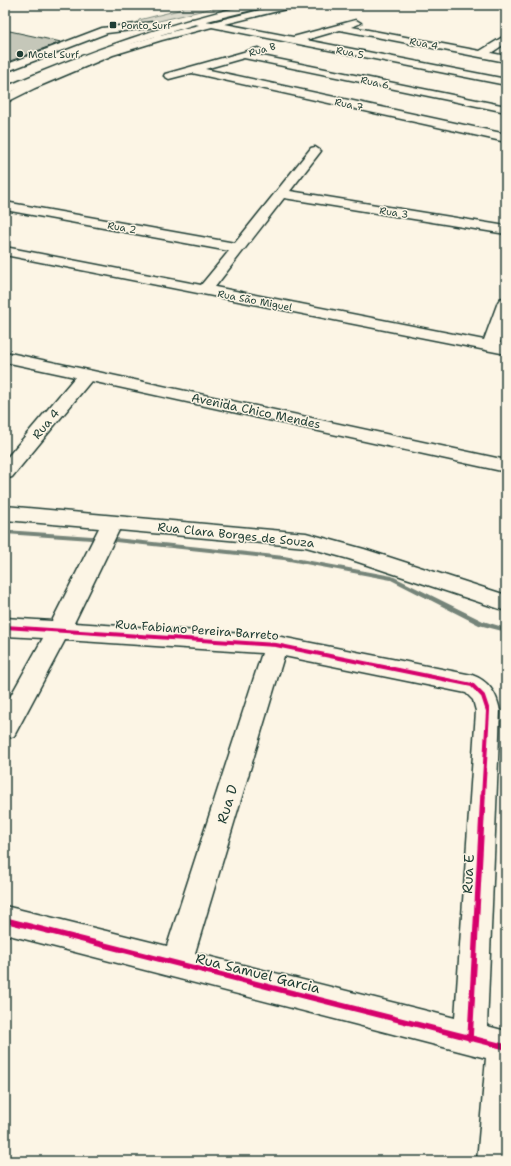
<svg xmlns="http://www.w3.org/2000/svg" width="511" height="1166" font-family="'Shantell Sans',sans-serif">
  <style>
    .green { fill: #dcdacc; stroke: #7e8c80 }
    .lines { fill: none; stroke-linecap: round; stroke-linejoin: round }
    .stream { fill: #758479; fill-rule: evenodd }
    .building { fill: #c5c7b9; stroke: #1f3d34 }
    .minor-casing { stroke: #1f3d34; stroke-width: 3 }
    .highway-casing { stroke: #1f3d34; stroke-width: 3 }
    .minor { fill: #fcf5e5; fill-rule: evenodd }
    .highway { fill: #fcf5e5; fill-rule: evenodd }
    .cycleway-far1-casing { stroke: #fcf5e5; stroke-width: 6 }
    .cycleway-casing { stroke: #fcf5e5; stroke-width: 8 }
    .cycleway-far1 { stroke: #d6006c; stroke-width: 4 }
    .cycleway { stroke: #d6006c; stroke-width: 5.5 }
    .poi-dot { fill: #1f3d34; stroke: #fcf5e5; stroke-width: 1.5 }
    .labels { text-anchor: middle; stroke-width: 3; stroke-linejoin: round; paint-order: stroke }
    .far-poi-label { font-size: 10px; fill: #1f3d34; stroke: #fcf5e5; text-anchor: start }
    .far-street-label { font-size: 10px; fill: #1f3d34; stroke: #fcf5e5 }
    .street-label { font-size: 12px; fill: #1f3d34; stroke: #fcf5e5 }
    .near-street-label { font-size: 14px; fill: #1f3d34; stroke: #fcf5e5 }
  </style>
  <rect width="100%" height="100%" fill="#fcf5e5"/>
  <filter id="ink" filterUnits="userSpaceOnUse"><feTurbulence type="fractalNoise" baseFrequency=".025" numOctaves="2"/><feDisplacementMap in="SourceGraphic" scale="8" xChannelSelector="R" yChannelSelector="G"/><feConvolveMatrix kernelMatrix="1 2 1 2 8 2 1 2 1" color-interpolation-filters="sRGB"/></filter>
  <g filter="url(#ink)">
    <!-- green -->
    <path class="green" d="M181 5H225L151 23 136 25 139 20 183 9Z"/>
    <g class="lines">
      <!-- stream -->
      <path class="stream" d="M488 5 506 6V8L489 6Z
        M5 530 106 537 284 556 392 576 483 621 506 628V632L479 625 391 580 284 560 106 541 5 534Z"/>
    </g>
    <!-- building -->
    <path class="building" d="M5 30 61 42 5 63Z"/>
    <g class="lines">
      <defs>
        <path id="minor" d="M280 5H296L294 7 225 24 293 37 356 20 361 23 352 27 480 51 506 35V43L491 53 506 56V62L340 30 306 40 506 79V85L212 27 162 40 113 55 35 88 5 103V95C66 63 132 41 199 25L191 23 189 21 191 19 212 22Z
          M153 22 158 25 156 27 107 33 5 72V65L102 28Z
          M258 48 263 51 257 55 506 106V112L244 58 205 69 506 134V142L192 73 169 79 164 76 165 74Z
          M315 147 321 151 290 191 506 226V234L284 198 215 287 484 340 498 302 500 299 506 297V324L500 343 506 344V354L5 255V247L201 285 229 251 5 210V202L235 243 311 148Z
          M5 352 506 460V472L91 381 12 477 5 479V460L75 377 5 362Z
          M5 506 306 533 364 549 506 595V611L349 559 306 547 119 530 74 623 276 636 472 675C489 681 497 694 500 711L487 1026 506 1031V1161H477L486 1058 5 934V906L167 946 262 653 65 640 14 736 5 739V706L43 638 5 636V618L52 621 99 528 5 520ZM284 656 466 693 473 700 476 711 455 1018 195 953Z"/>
        <path id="highway" d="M248 5H266L264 7 199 23 134 43 5 94V87C84 53 164 24 248 5Z"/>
      </defs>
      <!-- minor casing -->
      <use href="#minor" class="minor-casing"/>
      <!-- highway casing -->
      <use href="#highway" class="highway-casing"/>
      <!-- minor -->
      <use href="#minor" class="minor"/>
      <!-- highway -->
      <use href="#highway" class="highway"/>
      <defs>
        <path id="cycleway-far1" d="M5 627 276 645 472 685 483 696 488 711 483 797"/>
        <path id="cycleway" d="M5 920 506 1047
          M470 1039 483 796"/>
      </defs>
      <!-- cycleway-far1 casing -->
      <use href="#cycleway-far1" class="cycleway-far1-casing"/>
      <!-- cycleway casing -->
      <use href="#cycleway" class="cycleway-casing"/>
      <!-- cycleway-far1 -->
      <use href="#cycleway-far1" class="cycleway-far1"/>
      <!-- cycleway -->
      <use href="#cycleway" class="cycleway"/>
    </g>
  </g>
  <!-- markers -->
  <g class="poi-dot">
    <rect x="109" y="21" width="8" height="8" rx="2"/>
    <circle cx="20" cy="54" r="4"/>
  </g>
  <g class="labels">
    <!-- far-poi labels -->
    <g class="far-poi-label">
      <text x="121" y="29">Ponto Surf</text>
      <text x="28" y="58">Motel Surf</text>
    </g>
    <!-- far-street labels -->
    <g class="far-street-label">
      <text transform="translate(424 43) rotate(11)" y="4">Rua 4</text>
      <text transform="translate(262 49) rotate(-16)" y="4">Rua B</text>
      <text transform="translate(350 52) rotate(11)" y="4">Rua 5</text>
      <text transform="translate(375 82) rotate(12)" y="4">Rua 6</text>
      <text transform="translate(349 104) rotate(12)" y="4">Rua 7</text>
      <text transform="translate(394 212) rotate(9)" y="4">Rua 3</text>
      <text transform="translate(122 227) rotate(10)" y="4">Rua 2</text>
      <text transform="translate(255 300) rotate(11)" y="4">Rua São Miguel</text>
    </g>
    <!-- street labels -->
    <g class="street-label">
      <text transform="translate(256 411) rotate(12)" y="4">Avenida Chico Mendes</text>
      <text transform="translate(46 424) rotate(-50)" y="4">Rua 4</text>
      <text transform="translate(236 535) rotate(6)" y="4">Rua Clara Borges de Souza</text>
      <text transform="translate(197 630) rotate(4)" y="4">Rua Fabiano Pereira Barreto</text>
    </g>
    <!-- near-street labels -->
    <g class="near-street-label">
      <text transform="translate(227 804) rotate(-73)" y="5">Rua D</text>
      <text transform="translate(468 874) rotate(-87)" y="5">Rua E</text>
      <text transform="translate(258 973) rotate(14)" y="5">Rua Samuel Garcia</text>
    </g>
  </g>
  <!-- margin -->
  <rect width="511" height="1166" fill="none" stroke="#fcf5e5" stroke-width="20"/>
  <rect x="10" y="10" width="491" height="1146" fill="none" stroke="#1f3d34" stroke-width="1.5" filter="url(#ink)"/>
</svg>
